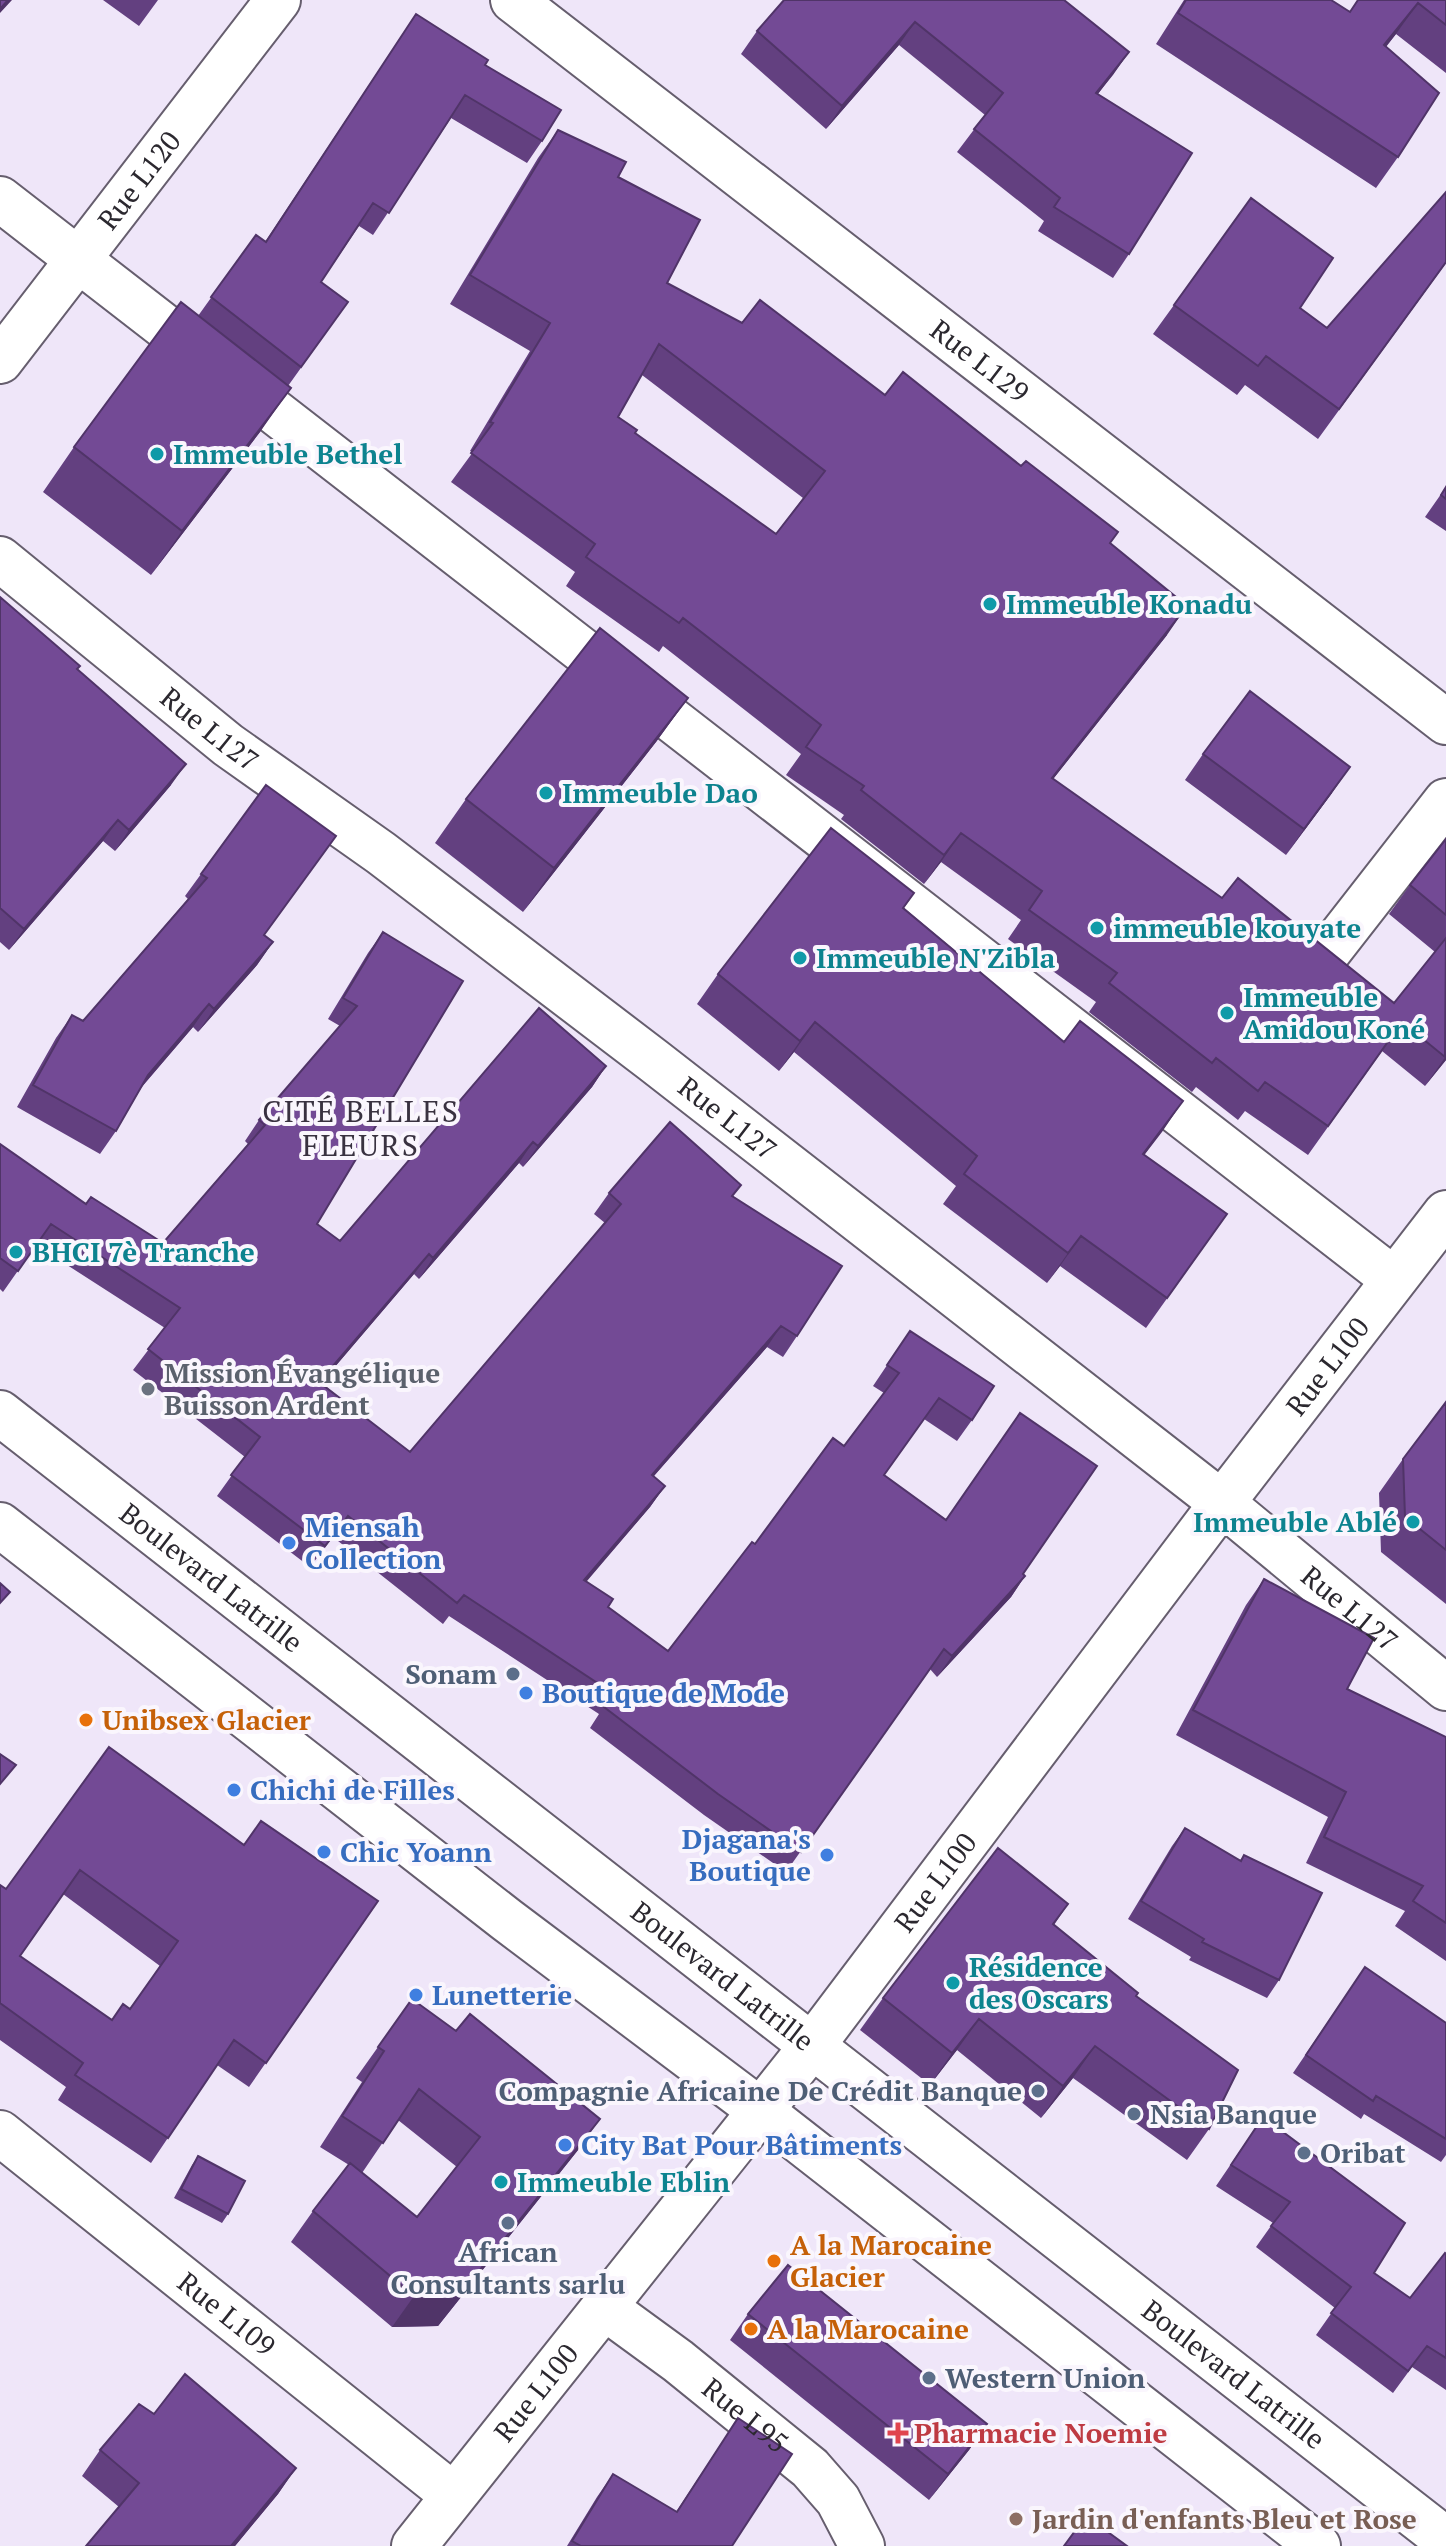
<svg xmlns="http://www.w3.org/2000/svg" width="1446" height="2546" font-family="'PT Serif',serif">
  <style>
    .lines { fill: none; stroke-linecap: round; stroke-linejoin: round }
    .minor-casing { stroke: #665e6e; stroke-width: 48 }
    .major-casing { stroke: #665e6e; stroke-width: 48 }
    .minor { stroke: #fff; stroke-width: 44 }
    .major { stroke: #fff; stroke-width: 44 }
    .wall { fill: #634080; fill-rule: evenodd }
    .shaded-wall { fill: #503468 }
    .building { fill: #734a95; stroke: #503468; stroke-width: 2; fill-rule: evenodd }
    .culture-dot { fill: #0f9aa8; stroke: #faf6fd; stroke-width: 3 }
    .worship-dot { fill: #6b7280; stroke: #faf6fd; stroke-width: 3 }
    .shop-dot { fill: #3f7fe0; stroke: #faf6fd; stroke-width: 3 }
    .service-dot { fill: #5c6f8a; stroke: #faf6fd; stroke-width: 3 }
    .food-dot { fill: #e8710a; stroke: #faf6fd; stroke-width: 3 }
    .health-dot { fill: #e0444e; stroke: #faf6fd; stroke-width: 3 }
    .education-dot { fill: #8d6e63; stroke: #faf6fd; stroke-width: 3 }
    .labels { text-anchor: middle; stroke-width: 8; stroke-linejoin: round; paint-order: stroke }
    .street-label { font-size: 28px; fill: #2b282f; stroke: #faf6fd }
    .culture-label { font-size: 28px; font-weight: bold; fill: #0d838f; stroke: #faf6fd; text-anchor: start }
    .worship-label { font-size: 28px; font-weight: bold; fill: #5b616d; stroke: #faf6fd; text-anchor: start }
    .shop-label { font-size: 28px; font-weight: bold; fill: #366cbe; stroke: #faf6fd; text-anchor: start }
    .service-label { font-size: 28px; font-weight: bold; fill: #4e5e75; stroke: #faf6fd; text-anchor: start }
    .food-label { font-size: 28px; font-weight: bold; fill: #c56008; stroke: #faf6fd; text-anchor: start }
    .health-label { font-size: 28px; font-weight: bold; fill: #be3a42; stroke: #faf6fd; text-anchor: start }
    .education-label { font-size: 28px; font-weight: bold; fill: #785e54; stroke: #faf6fd; text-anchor: start }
    .neighbourhood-label { font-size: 30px; letter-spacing: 2px; fill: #393240; stroke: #faf6fd }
  </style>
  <rect width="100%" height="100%" fill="#efe6f9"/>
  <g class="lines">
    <defs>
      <g id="minor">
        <path id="s1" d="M513 0 1446 722"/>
        <path d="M0 199 1393 1279"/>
        <path id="s2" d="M0 361 278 0"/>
        <path id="s3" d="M0 559 228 745 381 853 654 1061 1222 1503 1446 1688"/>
        <path d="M1322 960 1446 801"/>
        <path id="s4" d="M0 2133 453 2495"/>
        <path id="s5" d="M604 2307 678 2361 810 2468 838 2500 862 2546"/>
        <path id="s6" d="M414 2546 812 2046 1222 1503 1446 1213"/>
      </g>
      <g id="major">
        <path id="s7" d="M0 1413 1446 2540"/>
        <path d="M0 1525 507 1920 761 2111 1318 2546"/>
      </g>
    </defs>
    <!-- minor casing -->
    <use href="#minor" class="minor-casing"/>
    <!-- major casing -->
    <use href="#major" class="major-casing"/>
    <!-- minor -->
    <use href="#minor" class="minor"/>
    <!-- major -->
    <use href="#major" class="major"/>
  </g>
  <!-- wall -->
  <path class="wall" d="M103 0H158L139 26Z
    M784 0 1129 52 1098 94 1129 254 1113 278 1038 231 1044 221 957 152 985 115 899 45 826 129 741 54 757 31Z
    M1184 0H1331L1350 12 1446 0V73L1396 34 1386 47 1398 157 1376 188 1156 44Z
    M416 14 485 65 542 141 527 163 451 118 373 235 359 226 321 282 348 302 288 386 260 432 151 575 43 492 74 447 198 316 256 235 265 242Z
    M558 130 618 177 667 283 742 323 885 395 1110 544 1167 635 1053 779 1222 898 1394 1003 1435 952 1389 914 1410 885 1446 839V1060L1425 1086 1382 1051 1308 1155 1245 1111 1238 1120 1196 1087 1192 1092 1089 1012 1096 1002 1008 939 1021 920 941 862 924 884 841 819 844 815 786 775 801 754 663 646 659 652 566 586 575 572 451 482 473 452 470 451 530 351 450 304 538 158ZM642 375 803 498 776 534 635 433 618 417Z
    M1446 192V263L1318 439 1245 385 1237 395 1153 334 1174 305 1300 308 1327 328Z
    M1446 487V531L1425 517Z
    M0 597 77 669 171 785 115 851 103 841 9 950 0 942Z
    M688 698 656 742 523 912 435 843 466 799Z
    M1203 754 1332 793 1286 855 1185 780Z
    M266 785 264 935 273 942 257 965 198 1032 193 1027 141 1088 116 1131 100 1154 17 1107 56 1038 72 1015 83 1021 188 899 185 896Z
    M914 893 904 908 1064 1042 1183 1101 1144 1155 1227 1214 1146 1328 1060 1266 1047 1283 943 1204 956 1186 794 1052 779 1071 697 1004 718 974Z
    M383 932 317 1224 340 1241 606 1066 592 1087 523 1167 519 1163 419 1279 414 1274 321 1383 410 1452 605 1223 594 1214 609 1193 741 1185 733 1196 797 1336 783 1357 767 1347 654 1476 665 1486 650 1507 586 1581 608 1607 668 1651 755 1544 844 1446 884 1393 873 1386 910 1331 972 1420 957 1441 924 1419 884 1475 1025 1576 1011 1597 937 1677 930 1669 786 1872 704 1815 590 1728 599 1714 449 1616 443 1624 333 1537 310 1567 217 1496 245 1457 133 1370 165 1328 36 1245 3 1292 0 1289V1144L86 1204 163 1243 248 1144 245 1141 259 1120 340 1026 328 1019 368 953Z
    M1446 1402V1604L1381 1552 1379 1493 1403 1459Z
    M1264 1579 1347 1689 1446 1737V1961L1395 1926 1405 1911 1306 1863 1328 1817 1176 1735 1246 1605Z
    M109 1747 244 1845 378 1901 249 2087 217 2065 151 2163 58 2100 66 2087 0 2040V1885L6 1889ZM63 1894 160 1966 130 2009 111 2020 20 1956Z
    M1185 1828 1240 1861 1244 1855 1279 1980 1267 1998 1189 1960 1191 1957 1128 1919 1172 1846Z
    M1068 1904 1054 1925 1136 1996 1209 2129 1187 2160 1073 2078 1041 2118 957 2050 930 2085 860 2030 883 1998Z
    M1365 1967 1446 2023V2155L1441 2162 1364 2114 1361 2119 1293 2073Z
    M378 2047 578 2150 438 2326 392 2327 291 2242 313 2211 349 2165 320 2147 362 2082 356 2078ZM398 2120 457 2167 417 2217 362 2173Z
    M1263 2117 1374 2273 1410 2298 1446 2254V2390L1412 2367 1393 2393 1316 2335 1335 2308 1256 2247 1273 2223 1216 2186Z
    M198 2156 228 2214 222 2223 174 2198 192 2165Z
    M748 2314 987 2424 969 2450 929 2500 730 2340Z
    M154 2414 296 2468 278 2494 235 2546H86L119 2507 82 2476 100 2450Z
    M738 2418 732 2546H567L597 2497 613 2474 676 2512Z"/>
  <!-- shaded-wall -->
  <path class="shaded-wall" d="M8 0H12L0 13V9Z
    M1418 3 1396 34 1362 76 1384 45Z
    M915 22 899 45 826 129 842 106Z
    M1129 52 1113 75 1080 116 1096 93Z
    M291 388 260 432 151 575 182 531Z
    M1187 606 1167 635 1031 807 1052 778Z
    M688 698 656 742 523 912 554 868Z
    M186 764 171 785 115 851 129 830Z
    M1350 767 1332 793 1286 855 1304 829Z
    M118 820 103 841 9 950 24 929Z
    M961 833 941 862 924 884 944 855Z
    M273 942 257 965 198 1032 214 1009Z
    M209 1004 193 1027 132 1098 148 1075Z
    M815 1022 794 1052 779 1071 800 1041Z
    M1446 1056V1060L1425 1086Z
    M606 1066 592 1087 523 1167 538 1146Z
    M1183 1101 1162 1132 1122 1184 1143 1154Z
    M533 1142 519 1163 419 1279 433 1258Z
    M1081 1236 1060 1266 1047 1283 1068 1253Z
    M429 1254 414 1274 305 1402 319 1382Z
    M781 1326 767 1347 637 1495 652 1475Z
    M665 1486 650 1507 570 1601 584 1580Z
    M1025 1576 1011 1597 937 1677 952 1656Z
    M979 2019 957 2050 930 2085 952 2053Z
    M1095 2046 1073 2078 1041 2118 1063 2086Z
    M600 2119 578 2150 438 2326 392 2327 414 2296Z
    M987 2424 969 2450 929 2500 948 2474Z
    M296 2468 278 2494 235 2546H231Z"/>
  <!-- building -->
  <path class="building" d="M0 0H8L0 9Z
    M784 0H1064L1129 52 1096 93 1192 153 1129 254 1054 207 1060 198 974 129 1003 93 915 22 842 106 757 31Z
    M1186 0H1331L1350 12 1358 0H1446V25L1418 3 1384 45 1439 93 1398 157 1178 13Z
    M416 14 488 60 485 65 561 110 542 141 465 95 389 213 373 203 321 282 348 302 301 367 211 297 256 235 266 242Z
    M558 130 626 162 618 177 700 220 667 283 742 323 760 300 885 395 903 372 1021 466 1026 461 1118 532 1110 543 1187 606 1052 778 1222 898 1238 878 1394 1003 1446 938 1445 1057 1402 1022 1328 1126 1265 1082 1258 1091 1216 1058 1212 1063 1109 983 1117 973 1029 910 1042 891 961 833 944 855 861 790 864 786 806 747 821 725 683 618 679 623 586 557 595 544 471 453 493 423 490 422 550 323 470 275ZM659 344 825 471 776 534 635 433 637 430 618 417Z
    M1446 192V262L1339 409 1266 356 1258 366 1174 305 1251 198 1333 258 1300 308 1327 328Z
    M181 302 291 388 182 531 74 447Z
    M1446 487V499L1441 495Z
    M0 597 80 666 77 669 186 764 129 830 118 820 24 929 0 908Z
    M600 628 688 698 554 868 466 799Z
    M1250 691 1350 767 1304 829 1203 754Z
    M266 785 336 836 264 935 273 942 214 1009 209 1004 148 1075 116 1131 33 1085 72 1015 83 1021 207 878 201 874Z
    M831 828 914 893 903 908 1064 1042 1080 1021 1183 1101 1143 1154 1227 1214 1167 1298 1081 1236 1068 1253 964 1174 977 1156 815 1022 800 1041 718 974Z
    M1446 839V915L1410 885Z
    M383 932 463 981 317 1224 340 1241 539 1008 606 1066 538 1146 533 1142 433 1258 429 1254 319 1382 410 1452 621 1204 609 1193 670 1122 741 1185 732 1196 842 1266 797 1336 781 1326 652 1475 665 1486 584 1580 613 1599 608 1607 668 1651 752 1542 755 1544 833 1438 844 1446 899 1373 887 1365 910 1331 994 1386 972 1420 939 1398 884 1475 946 1520 1020 1413 1097 1466 1023 1574 1025 1576 952 1656 944 1649 801 1852 718 1794 604 1707 614 1694 464 1595 457 1603 348 1516 325 1546 231 1475 260 1437 148 1349 180 1308 51 1224 18 1271 0 1258V1144L86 1204 91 1197 163 1243 265 1125 259 1120 357 1006 343 998Z
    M1446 1402V1550L1405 1517 1403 1459Z
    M1264 1579 1374 1638 1347 1689 1446 1737V1923L1413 1901 1423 1886 1324 1837 1346 1792 1193 1710Z
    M0 1583 10 1592 0 1603Z
    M109 1747 244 1845 261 1821 378 1901 266 2063 234 2040 168 2138 75 2075 83 2063 0 2003V1885L6 1889ZM80 1870 178 1941 130 2009 123 2004 112 2020 20 1956Z
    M0 1754 16 1765 0 1784Z
    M1185 1828 1241 1861 1244 1855 1322 1893 1279 1980 1202 1942 1204 1939 1141 1901Z
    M998 1848 1068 1904 1053 1924 1138 1993 1136 1996 1238 2070 1209 2129 1095 2046 1063 2086 979 2019 952 2053 883 1998Z
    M1365 1967 1446 2023V2139L1376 2096 1373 2101 1306 2055Z
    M412 1999 456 2031 470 2014 600 2119 460 2295 414 2296 313 2211 350 2163 417 2217 480 2137 419 2089 383 2143 342 2116 384 2051 378 2047Z
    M1263 2117 1405 2223 1374 2273 1410 2298 1445 2253 1446 2254V2358L1427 2346 1408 2371 1331 2313 1351 2287 1271 2226 1290 2202 1231 2165Z
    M198 2156 245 2181 228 2214 181 2189Z
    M788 2265 987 2424 948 2474 748 2314Z
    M185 2374 296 2468 231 2546H86L139 2483 100 2450 139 2404 154 2414Z
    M738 2418 792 2454 732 2546H581L572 2541 613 2474 677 2512Z
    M1086 2516 1127 2546H1064Z"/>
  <!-- markers -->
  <g class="culture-dot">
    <circle cx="157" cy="454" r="8"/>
    <circle cx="990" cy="604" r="8"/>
    <circle cx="546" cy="793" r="8"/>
    <circle cx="1097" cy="928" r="8"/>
    <circle cx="800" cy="958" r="8"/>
    <circle cx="1227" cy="1013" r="8"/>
    <circle cx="16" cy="1252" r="8"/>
    <circle cx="1413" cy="1522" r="8"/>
    <circle cx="953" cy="1983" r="8"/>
    <circle cx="501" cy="2182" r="8"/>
  </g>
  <circle class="worship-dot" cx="148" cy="1389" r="8"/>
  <g class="shop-dot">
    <circle cx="289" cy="1543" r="8"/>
    <circle cx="526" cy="1693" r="8"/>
    <circle cx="234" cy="1790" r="8"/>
    <circle cx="324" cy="1852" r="8"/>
    <circle cx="827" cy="1855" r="8"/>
    <circle cx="416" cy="1995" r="8"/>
    <circle cx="565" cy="2145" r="8"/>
  </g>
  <g class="service-dot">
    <circle cx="513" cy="1674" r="8"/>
    <circle cx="1038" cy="2091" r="8"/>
    <circle cx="1134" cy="2114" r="8"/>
    <circle cx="1304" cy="2153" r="8"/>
    <circle cx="508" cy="2223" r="8"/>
    <circle cx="929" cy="2378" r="8"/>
  </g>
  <g class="food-dot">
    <circle cx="86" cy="1720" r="8"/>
    <circle cx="774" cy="2261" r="8"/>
    <circle cx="751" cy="2329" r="8"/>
  </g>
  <path class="health-dot" d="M894 2421h8v8h8v8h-8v8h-8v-8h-8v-8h8z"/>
  <circle class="education-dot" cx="1016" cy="2519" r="8"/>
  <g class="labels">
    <!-- street labels -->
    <g class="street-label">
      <text dy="10" stroke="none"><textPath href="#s2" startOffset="228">Rue L120</textPath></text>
      <text dy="10" stroke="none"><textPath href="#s1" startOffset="590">Rue L129</textPath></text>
      <text dy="10" stroke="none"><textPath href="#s3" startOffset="270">Rue L127</textPath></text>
      <text dy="10" stroke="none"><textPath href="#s3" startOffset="918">Rue L127</textPath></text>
      <text dy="10" stroke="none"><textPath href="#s6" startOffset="1492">Rue L100</textPath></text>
      <text dy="10" stroke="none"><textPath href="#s7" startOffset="268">Boulevard Latrille</textPath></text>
      <text dy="10" stroke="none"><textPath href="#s3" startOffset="1710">Rue L127</textPath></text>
      <text dy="10" stroke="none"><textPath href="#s6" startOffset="844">Rue L100</textPath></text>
      <text dy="10" stroke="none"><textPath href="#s7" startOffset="916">Boulevard Latrille</textPath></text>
      <text dy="10" stroke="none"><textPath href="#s4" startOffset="290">Rue L109</textPath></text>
      <text dy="10" stroke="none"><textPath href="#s7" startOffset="1564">Boulevard Latrille</textPath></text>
      <text dy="10" stroke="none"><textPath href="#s6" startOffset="196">Rue L100</textPath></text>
      <text dy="10" stroke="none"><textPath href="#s5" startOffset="178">Rue L95</textPath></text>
    </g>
    <!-- culture labels -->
    <g class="culture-label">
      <text x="173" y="464">Immeuble Bethel</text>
      <text x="1006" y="614">Immeuble Konadu</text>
      <text x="562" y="803">Immeuble Dao</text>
      <text x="1113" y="938">immeuble kouyate</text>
      <text x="816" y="968">Immeuble N'Zibla</text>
      <text x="1243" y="1007">Immeuble<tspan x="1243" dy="32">Amidou Koné</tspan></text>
      <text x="32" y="1262">BHCI 7è Tranche</text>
      <text x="1397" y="1532" text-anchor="end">Immeuble Ablé</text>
      <text x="969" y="1977">Résidence<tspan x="969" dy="32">des Oscars</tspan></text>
      <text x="517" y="2192">Immeuble Eblin</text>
    </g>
    <!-- worship labels -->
    <g class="worship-label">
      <text x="164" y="1383">Mission Évangélique<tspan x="164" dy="32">Buisson Ardent</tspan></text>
    </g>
    <!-- shop labels -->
    <g class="shop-label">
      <text x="305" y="1537">Miensah<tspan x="305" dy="32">Collection</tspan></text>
      <text x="542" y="1703">Boutique de Mode</text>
      <text x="250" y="1800">Chichi de Filles</text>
      <text x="811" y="1849" text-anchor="end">Djagana's<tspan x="811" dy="32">Boutique</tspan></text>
      <text x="340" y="1862">Chic Yoann</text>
      <text x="432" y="2005">Lunetterie</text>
      <text x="581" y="2155">City Bat Pour Bâtiments</text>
    </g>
    <!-- service labels -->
    <g class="service-label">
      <text x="497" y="1684" text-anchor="end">Sonam</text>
      <text x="1022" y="2101" text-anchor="end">Compagnie Africaine De Crédit Banque</text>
      <text x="1150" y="2124">Nsia Banque</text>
      <text x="1320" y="2163">Oribat</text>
      <text x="508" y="2262" text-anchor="middle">African<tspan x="508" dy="32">Consultants sarlu</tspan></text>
      <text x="945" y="2388">Western Union</text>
    </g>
    <!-- food labels -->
    <g class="food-label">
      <text x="102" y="1730">Unibsex Glacier</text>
      <text x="790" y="2255">A la Marocaine<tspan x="790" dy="32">Glacier</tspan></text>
      <text x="767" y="2339">A la Marocaine</text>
    </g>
    <!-- health labels -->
    <g class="health-label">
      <text x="914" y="2443">Pharmacie Noemie</text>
    </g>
    <!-- education labels -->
    <g class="education-label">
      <text x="1032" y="2529">Jardin d'enfants Bleu et Rose</text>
    </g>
    <!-- neighbourhood labels -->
    <g class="neighbourhood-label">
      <text x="361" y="1122">CITÉ BELLES<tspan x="361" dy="34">FLEURS</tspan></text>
    </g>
  </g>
</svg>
